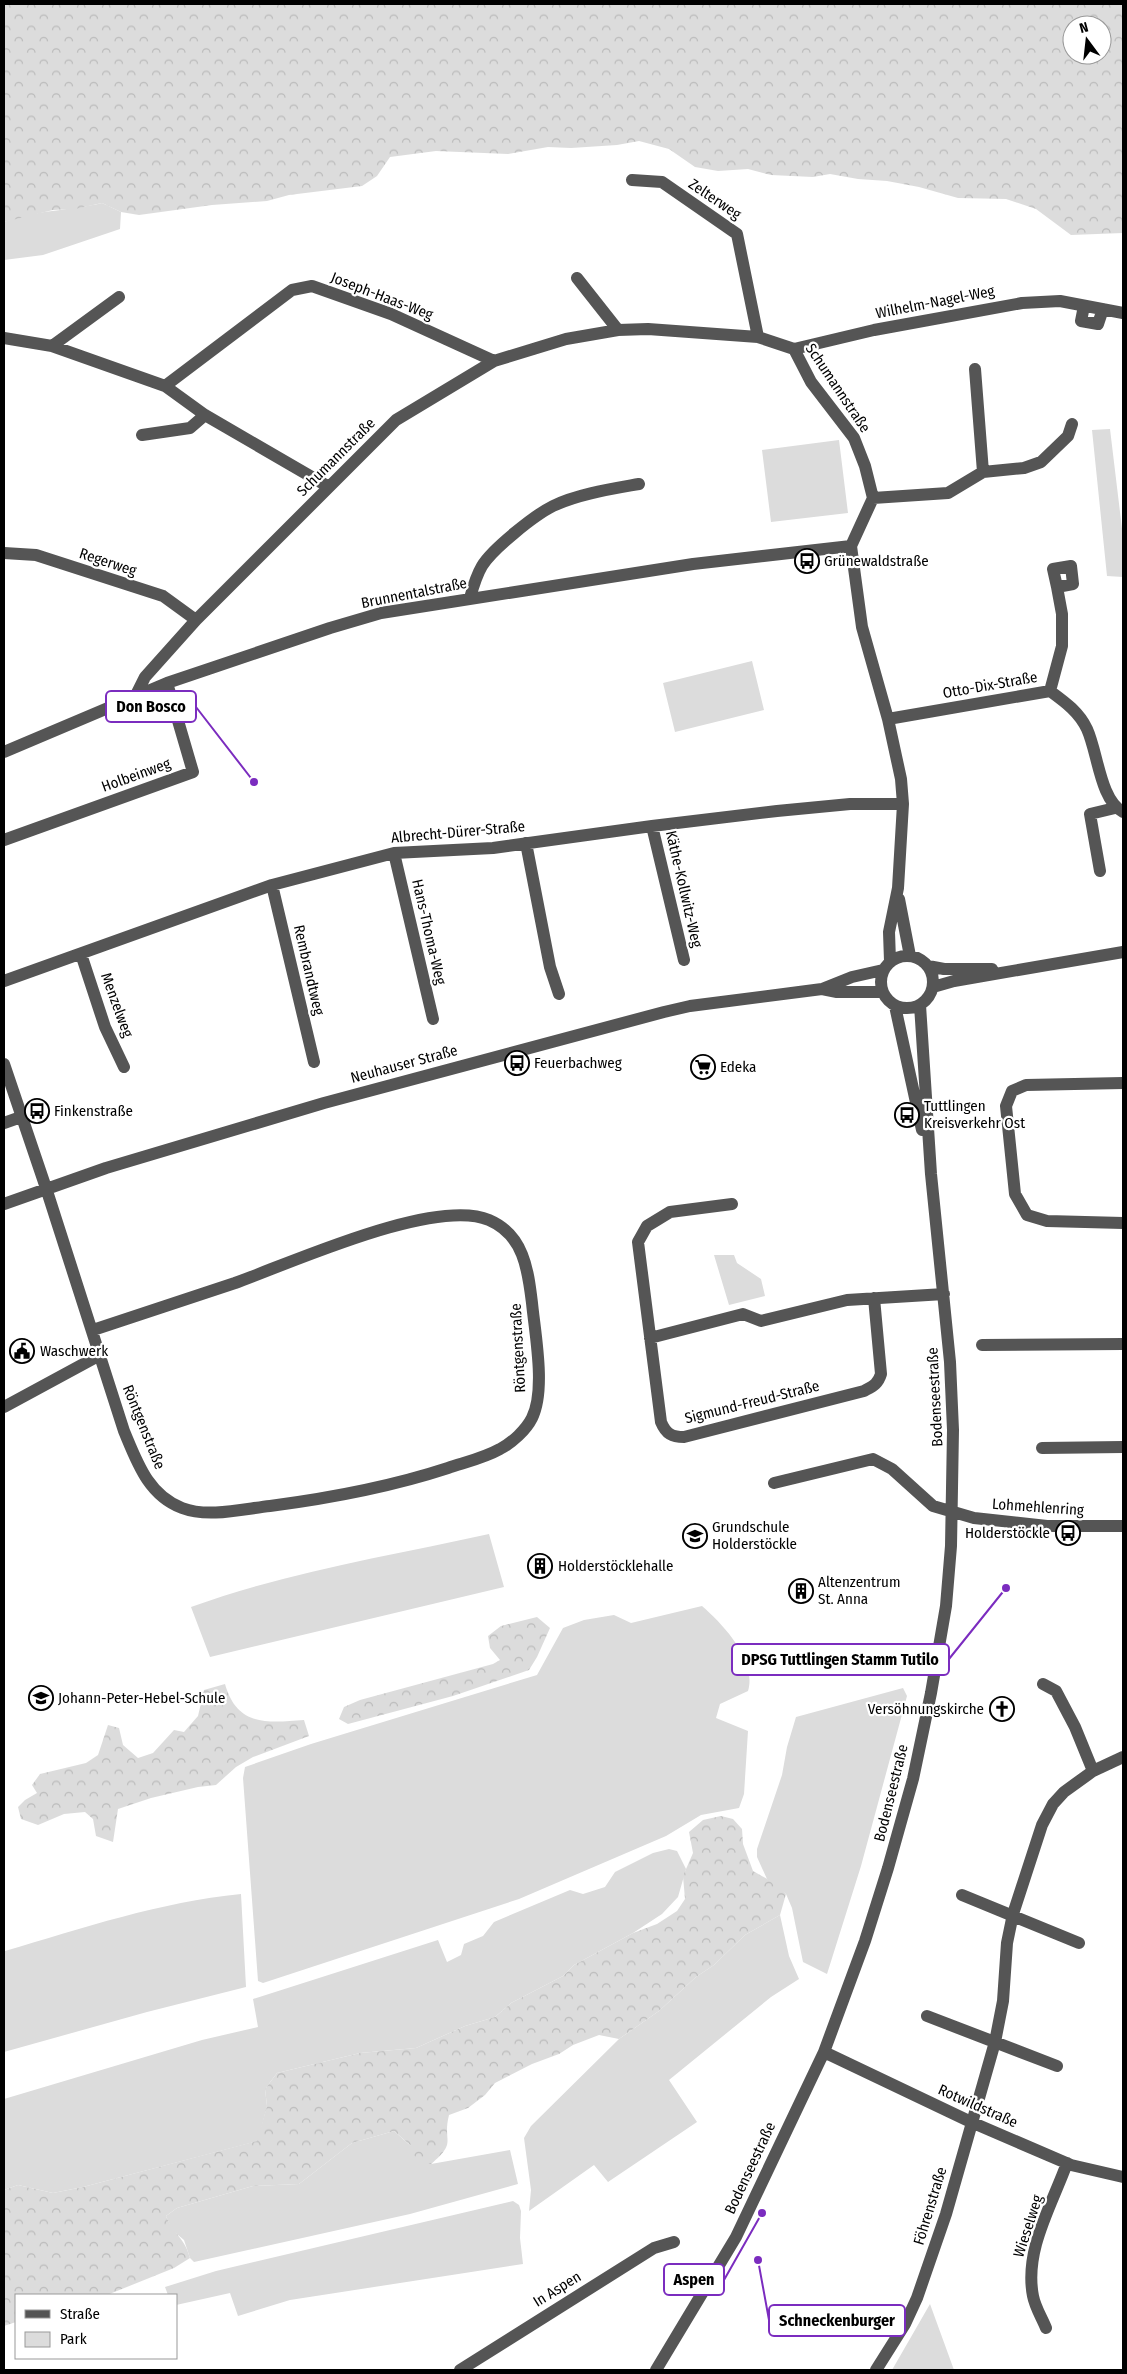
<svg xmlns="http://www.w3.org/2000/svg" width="1127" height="2374" font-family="'Fira Sans Condensed',sans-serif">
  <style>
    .green { fill: #dcdcdc }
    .forest { fill: url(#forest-crowns); fill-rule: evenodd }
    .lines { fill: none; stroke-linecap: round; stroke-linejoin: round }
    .minor { stroke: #555; stroke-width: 12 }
    .labels { text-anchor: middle; stroke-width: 4.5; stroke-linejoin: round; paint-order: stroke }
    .street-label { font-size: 15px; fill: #000; stroke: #fff }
    .poi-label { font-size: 15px; fill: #000; stroke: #fff; text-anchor: start }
    .leader { fill: none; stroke: #7b2cbf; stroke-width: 2 }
    .callout-dot { fill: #7b2cbf; stroke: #fff; stroke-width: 2 }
    .callout { fill: #fff; stroke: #7b2cbf; stroke-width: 2 }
    .callout-label { font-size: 16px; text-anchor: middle; font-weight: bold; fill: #000 }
  </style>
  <defs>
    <pattern id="forest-crowns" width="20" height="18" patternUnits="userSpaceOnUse" patternTransform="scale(1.25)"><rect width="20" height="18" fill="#dcdcdc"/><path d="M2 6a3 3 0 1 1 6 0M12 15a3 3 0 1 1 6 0" fill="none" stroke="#bbb"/></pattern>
  </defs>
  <rect width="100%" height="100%" fill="#fff"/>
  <!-- green -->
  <path class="green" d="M102 203 121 212 120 229 43 255 4 260V222C35 210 69 211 102 203Z
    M1110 429 1123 537V577L1107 576 1092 430Z
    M839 440 848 513 771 522 762 450Z
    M752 661 764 710 675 732 663 683Z
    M714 1255H734L737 1263 761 1279 765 1296 729 1305Z
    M489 1534 504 1587 210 1657 191 1607C287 1572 390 1556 489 1534Z
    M702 1606C724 1625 757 1661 748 1691L720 1704 716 1718 748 1731 744 1794 739 1808 701 1815 666 1836 519 1899 263 1983 258 1981 243 1778 245 1767 311 1744 537 1675 563 1628 584 1620 614 1615 631 1623Z
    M903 1688 907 1696 861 1866 827 1974 803 1962 792 1908 786 1894 767 1879 757 1857V1849L782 1775 787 1747 796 1717Z
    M669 1849 677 1851 686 1869 678 1897 662 1914 633 1933 574 1965 563 1976 511 2003 495 2017 465 2026 416 2048 360 2053 277 2073 265 2089 267 2106 258 2141 83 2187 53 2193 18 2185 4 2190V2099L202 2040 258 2027 253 1999 438 1940 447 1962 461 1955 464 1944 483 1936 494 1922 570 1890 583 1894 605 1887 615 1872 653 1853Z
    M241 1894 246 1987 147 2012 4 2052V1948L5 1951C83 1928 160 1902 241 1894Z
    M780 1915 789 1956 799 1979 771 1997 669 2080 697 2122 608 2182 594 2165 529 2211 531 2190 524 2138 531 2126 619 2039 659 2011 696 1977 714 1965 745 1935Z
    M394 2131 431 2164 510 2150 518 2184 410 2214 194 2262 190 2258 184 2240 172 2230 166 2216 177 2208 253 2186 299 2184 352 2143Z
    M513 2201 519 2205 521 2211 520 2238 523 2264 290 2300 238 2316 230 2293 176 2305V2295H168L165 2287 216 2271Z
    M930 2304 954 2370H892Z"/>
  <!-- forest -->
  <path class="forest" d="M4 4H1123V233L1071 235 1036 209 1006 199 958 198 919 187 887 181 858 179 830 174 813 177 771 175 748 169 718 171 695 167 669 149 639 141 617 145 571 148 548 147 508 154 436 151 390 157 377 176 362 186 289 195 267 201 212 205 139 215 121 212 102 203 75 209 53 210 4 222ZM1072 25H1102V55H1072Z
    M537 1617 550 1628 537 1657 529 1670 453 1696 348 1724 339 1719 344 1707 360 1700 493 1664 500 1660 490 1648 488 1636 501 1626Z
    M225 1684C237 1726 266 1723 304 1720L309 1736 253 1757 236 1767 216 1785 198 1787 151 1798 118 1809 113 1842 96 1836 93 1819 85 1812 64 1814 38 1825 21 1819 18 1807 25 1800 37 1793 32 1785 40 1774 86 1763 98 1755 108 1725 119 1728 123 1745 138 1758 153 1753 174 1730 184 1732 198 1716 204 1690Z
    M721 1816 733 1819 742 1829 743 1844 753 1871 776 1884 786 1894 780 1915 745 1935 714 1965 696 1977 659 2011 619 2039 599 2035 573 2045 559 2054 532 2064 495 2083 485 2095 468 2108 449 2115C442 2143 458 2141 431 2164H418L410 2145 394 2131 352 2143 299 2184 253 2186 177 2208 166 2216C174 2235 185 2238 190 2258L174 2268 107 2295H16V2322L4 2326V2190L18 2185 53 2193 83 2187 257 2141 267 2106 265 2089 277 2073 360 2053 416 2048 465 2026 495 2017 511 2003 563 1976 574 1965 633 1933 657 1924 677 1911 685 1899 683 1876 693 1853 689 1832 703 1820Z"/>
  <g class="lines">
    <!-- minor -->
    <path class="minor" d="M632 180 662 182 737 234 758 337
      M577 278 618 330
      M1084 306 1081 321 1098 324 1103 309
      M4 338 52 346 165 386 205 415 329 487
      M52 346 119 297
      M794 349 874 330 1022 303 1060 301 1123 313
      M975 369 983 472
      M165 386 292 290 312 286 391 314 494 361
      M142 435 190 428 205 415
      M873 498 851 546 862 627 888 719 901 779 903 804 898 888 889 932 890 961
      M873 498 948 493 983 472 1024 468 1041 462 1068 436 1072 424
      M4 553 36 555 163 596 196 620
      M470 598C473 587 476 576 482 566 492 549 535 515 553 506 578 494 611 489 639 484
      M1050 691 1062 646V614L1057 587 1073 584 1071 566 1053 569 1057 587
      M136 695 145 677 196 620 396 420 494 361 566 339 618 330 648 329 758 337 794 349 811 382 854 438 865 466 873 498
      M888 719 1050 691C1065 702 1079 712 1087 729 1098 753 1100 800 1123 812
      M4 752 167 683 330 628 381 613 693 564 851 546
      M652 826 684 960
      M4 840 193 772 167 683
      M526 843 550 967 559 994
      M394 853 433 1019
      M1100 871 1090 814 1115 808
      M272 885 314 1062
      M899 899 910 956
      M81 954 105 1027 124 1067
      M881 982a26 26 0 1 1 52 0a26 26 0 1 1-52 0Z
      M928 966 944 969H992
      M4 981 272 885 394 853 493 848 652 826 777 811 850 804H903
      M933 987 954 981 1123 952
      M822 989 852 977 883 970
      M895 1006 922 1130
      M4 1064 46 1188 124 1431C137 1462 148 1495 182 1508 208 1518 243 1509 270 1506 331 1498 390 1487 448 1468 466 1462 484 1458 500 1449 512 1443 526 1430 532 1418 546 1390 535 1334 532 1303 528 1270 524 1235 489 1220 435 1197 291 1263 235 1283 188 1299 140 1314 93 1330
      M1123 1083 1026 1085 1012 1091 1006 1106 1015 1194 1027 1215 1047 1221 1123 1223
      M4 1123 21 1117
      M4 1204 106 1168 324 1103 664 1012 690 1006 822 989 837 992H882
      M732 1204 670 1212 647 1226 638 1242 661 1422C666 1434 672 1437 684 1437L864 1391C873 1386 878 1384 881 1374L874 1298
      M650 1338 743 1314 761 1321 847 1300 944 1294
      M982 1345 1123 1344
      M4 1407 100 1355
      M1042 1448 1123 1447
      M774 1483 873 1459 892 1469 933 1506 974 1518 1047 1526H1123
      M1043 1684 1056 1691 1075 1727 1093 1771
      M962 1895 1079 1943
      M927 2016 1057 2066
      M824 2052 971 2122 1071 2165 1123 2177
      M1046 2328C1042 2318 1035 2307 1033 2296 1024 2250 1052 2205 1067 2163
      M460 2370 654 2248 674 2242
      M656 2370 736 2237 824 2052 865 1941 888 1868 913 1779 931 1693 946 1606 951 1546 953 1430 950 1362 931 1174 920 1005
      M876 2370 905 2324 917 2298 946 2214 995 2042 1003 2001 1007 1943 1013 1914 1042 1825 1053 1804 1064 1792 1093 1771 1123 1757"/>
  </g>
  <!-- icons -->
  <defs>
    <symbol id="bus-ring" viewBox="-11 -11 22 22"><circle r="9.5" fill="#fff" stroke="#000" stroke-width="1.5"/><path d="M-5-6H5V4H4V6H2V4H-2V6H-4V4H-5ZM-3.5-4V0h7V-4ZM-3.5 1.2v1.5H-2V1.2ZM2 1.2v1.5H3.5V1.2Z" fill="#000"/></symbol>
    <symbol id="supermarket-ring" viewBox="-11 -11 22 22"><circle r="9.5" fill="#fff" stroke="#000" stroke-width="1.5"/><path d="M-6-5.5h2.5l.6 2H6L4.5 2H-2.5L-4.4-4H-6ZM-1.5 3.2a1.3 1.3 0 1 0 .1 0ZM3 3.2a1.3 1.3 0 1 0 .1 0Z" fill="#000"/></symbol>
    <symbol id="civic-ring" viewBox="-11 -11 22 22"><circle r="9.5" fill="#fff" stroke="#000" stroke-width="1.5"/><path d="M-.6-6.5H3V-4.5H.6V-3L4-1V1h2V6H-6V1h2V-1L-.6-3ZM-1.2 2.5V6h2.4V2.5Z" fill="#000"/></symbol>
    <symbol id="school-ring" viewBox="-11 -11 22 22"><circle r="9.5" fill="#fff" stroke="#000" stroke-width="1.5"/><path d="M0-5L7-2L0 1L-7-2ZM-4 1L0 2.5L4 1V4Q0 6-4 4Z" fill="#000"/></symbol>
    <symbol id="building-ring" viewBox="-11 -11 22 22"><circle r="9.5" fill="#fff" stroke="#000" stroke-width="1.5"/><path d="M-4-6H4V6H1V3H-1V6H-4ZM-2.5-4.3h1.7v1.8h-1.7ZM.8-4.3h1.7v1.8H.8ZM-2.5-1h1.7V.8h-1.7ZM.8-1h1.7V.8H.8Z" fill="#000"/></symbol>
    <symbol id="church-ring" viewBox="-11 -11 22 22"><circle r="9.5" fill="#fff" stroke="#000" stroke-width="1.5"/><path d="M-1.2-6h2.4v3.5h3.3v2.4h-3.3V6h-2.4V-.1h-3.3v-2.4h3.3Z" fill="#000"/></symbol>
  </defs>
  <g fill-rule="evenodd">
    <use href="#bus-ring" x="793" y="547" width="28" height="28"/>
    <use href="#bus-ring" x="503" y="1049" width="28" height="28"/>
    <use href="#supermarket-ring" x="689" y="1053" width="28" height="28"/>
    <use href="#bus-ring" x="23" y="1097" width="28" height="28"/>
    <use href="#bus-ring" x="893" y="1101" width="28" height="28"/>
    <use href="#civic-ring" x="8" y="1337" width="28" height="28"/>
    <use href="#bus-ring" x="1054" y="1519" width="28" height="28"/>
    <use href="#school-ring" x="681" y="1522" width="28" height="28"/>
    <use href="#building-ring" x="526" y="1552" width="28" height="28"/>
    <use href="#building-ring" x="787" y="1577" width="28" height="28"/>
    <use href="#school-ring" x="27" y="1684" width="28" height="28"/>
    <use href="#church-ring" x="988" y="1695" width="28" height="28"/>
  </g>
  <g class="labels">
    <!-- street labels -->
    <g class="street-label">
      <text transform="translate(715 199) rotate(34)" y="5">Zelterweg</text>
      <text transform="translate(382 296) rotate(21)" y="5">Joseph-Haas-Weg</text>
      <text transform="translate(935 302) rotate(-11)" y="5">Wilhelm-Nagel-Weg</text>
      <text transform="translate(838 388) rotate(56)" y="5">Schumannstraße</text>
      <text transform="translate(336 457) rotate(-45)" y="5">Schumannstraße</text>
      <text transform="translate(108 562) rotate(18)" y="5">Regerweg</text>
      <text transform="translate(414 593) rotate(-11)" y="5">Brunnentalstraße</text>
      <text transform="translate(990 685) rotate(-10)" y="5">Otto-Dix-Straße</text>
      <text transform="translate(136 775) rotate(-20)" y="5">Holbeinweg</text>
      <text transform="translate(458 832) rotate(-5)" y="5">Albrecht-Dürer-Straße</text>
      <text transform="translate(684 889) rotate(77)" y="5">Käthe-Kollwitz-Weg</text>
      <text transform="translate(429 932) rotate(77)" y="5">Hans-Thoma-Weg</text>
      <text transform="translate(309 970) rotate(77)" y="5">Rembrandtweg</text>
      <text transform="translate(117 1005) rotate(70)" y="5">Menzelweg</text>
      <text transform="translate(404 1064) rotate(-15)" y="5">Neuhauser Straße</text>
      <text transform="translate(518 1348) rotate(-93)" y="5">Röntgenstraße</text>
      <text transform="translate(935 1397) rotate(-93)" y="5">Bodenseestraße</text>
      <text transform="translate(752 1402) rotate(-14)" y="5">Sigmund-Freud-Straße</text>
      <text transform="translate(144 1427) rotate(68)" y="5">Röntgenstraße</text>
      <text transform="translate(1038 1507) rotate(4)" y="5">Lohmehlenring</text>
      <text transform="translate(891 1793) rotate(-76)" y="5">Bodenseestraße</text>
      <text transform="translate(978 2106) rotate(24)" y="5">Rotwildstraße</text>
      <text transform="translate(750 2168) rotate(-65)" y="5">Bodenseestraße</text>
      <text transform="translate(930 2206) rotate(-73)" y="5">Föhrenstraße</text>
      <text transform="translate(1028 2226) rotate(-72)" y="5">Wieselweg</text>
      <text transform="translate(557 2289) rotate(-32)" y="5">In Aspen</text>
    </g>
    <!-- poi labels -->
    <g class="poi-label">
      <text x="824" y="566">Grünewaldstraße</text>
      <text x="534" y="1068">Feuerbachweg</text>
      <text x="720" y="1072">Edeka</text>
      <text x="924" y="1111">Tuttlingen<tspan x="924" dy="17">Kreisverkehr Ost</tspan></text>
      <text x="54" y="1116">Finkenstraße</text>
      <text x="40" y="1356">Waschwerk</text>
      <text x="712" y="1532">Grundschule<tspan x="712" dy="17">Holderstöckle</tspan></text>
      <text x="1050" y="1538" text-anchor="end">Holderstöckle</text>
      <text x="558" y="1571">Holderstöcklehalle</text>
      <text x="818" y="1587">Altenzentrum<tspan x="818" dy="17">St. Anna</tspan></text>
      <text x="58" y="1703">Johann-Peter-Hebel-Schule</text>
      <text x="984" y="1714" text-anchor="end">Versöhnungskirche</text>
    </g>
  </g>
  <!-- callouts -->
  <path class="leader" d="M254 782L196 707M1006 1588L949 1659M762 2213L724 2280M758 2260L769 2320"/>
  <g class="callout-dot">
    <circle cx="254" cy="782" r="5"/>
    <circle cx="1006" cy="1588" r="5"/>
    <circle cx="762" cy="2213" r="5"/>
    <circle cx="758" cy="2260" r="5"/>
  </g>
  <g class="callout">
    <rect x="106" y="691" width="90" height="31" rx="5"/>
    <rect x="732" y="1644" width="217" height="31" rx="5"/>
    <rect x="664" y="2264" width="60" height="31" rx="5"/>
    <rect x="769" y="2305" width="136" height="31" rx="5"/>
  </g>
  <g class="callout-label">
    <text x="151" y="712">Don Bosco</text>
    <text x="840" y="1665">DPSG Tuttlingen Stamm Tutilo</text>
    <text x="694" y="2285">Aspen</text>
    <text x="837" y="2326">Schneckenburger</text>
  </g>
  <!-- border -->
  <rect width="1127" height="2374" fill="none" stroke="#000000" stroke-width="10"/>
  <!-- legend -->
  <rect x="15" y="2294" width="162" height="65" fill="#ffffff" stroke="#999999"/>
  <rect x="25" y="2310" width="25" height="8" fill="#555555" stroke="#999999"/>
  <text x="60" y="2319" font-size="15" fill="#000000">Straße</text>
  <rect x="25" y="2332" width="25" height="15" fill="#dcdcdc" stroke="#999999"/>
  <text x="60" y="2344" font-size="15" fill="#000000">Park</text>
  <!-- north arrow -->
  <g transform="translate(1087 40) rotate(345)"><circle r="24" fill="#ffffff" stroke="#999999"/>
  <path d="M0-4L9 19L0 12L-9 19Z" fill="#000000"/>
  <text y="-8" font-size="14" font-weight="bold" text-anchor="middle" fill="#000000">N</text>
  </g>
</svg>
